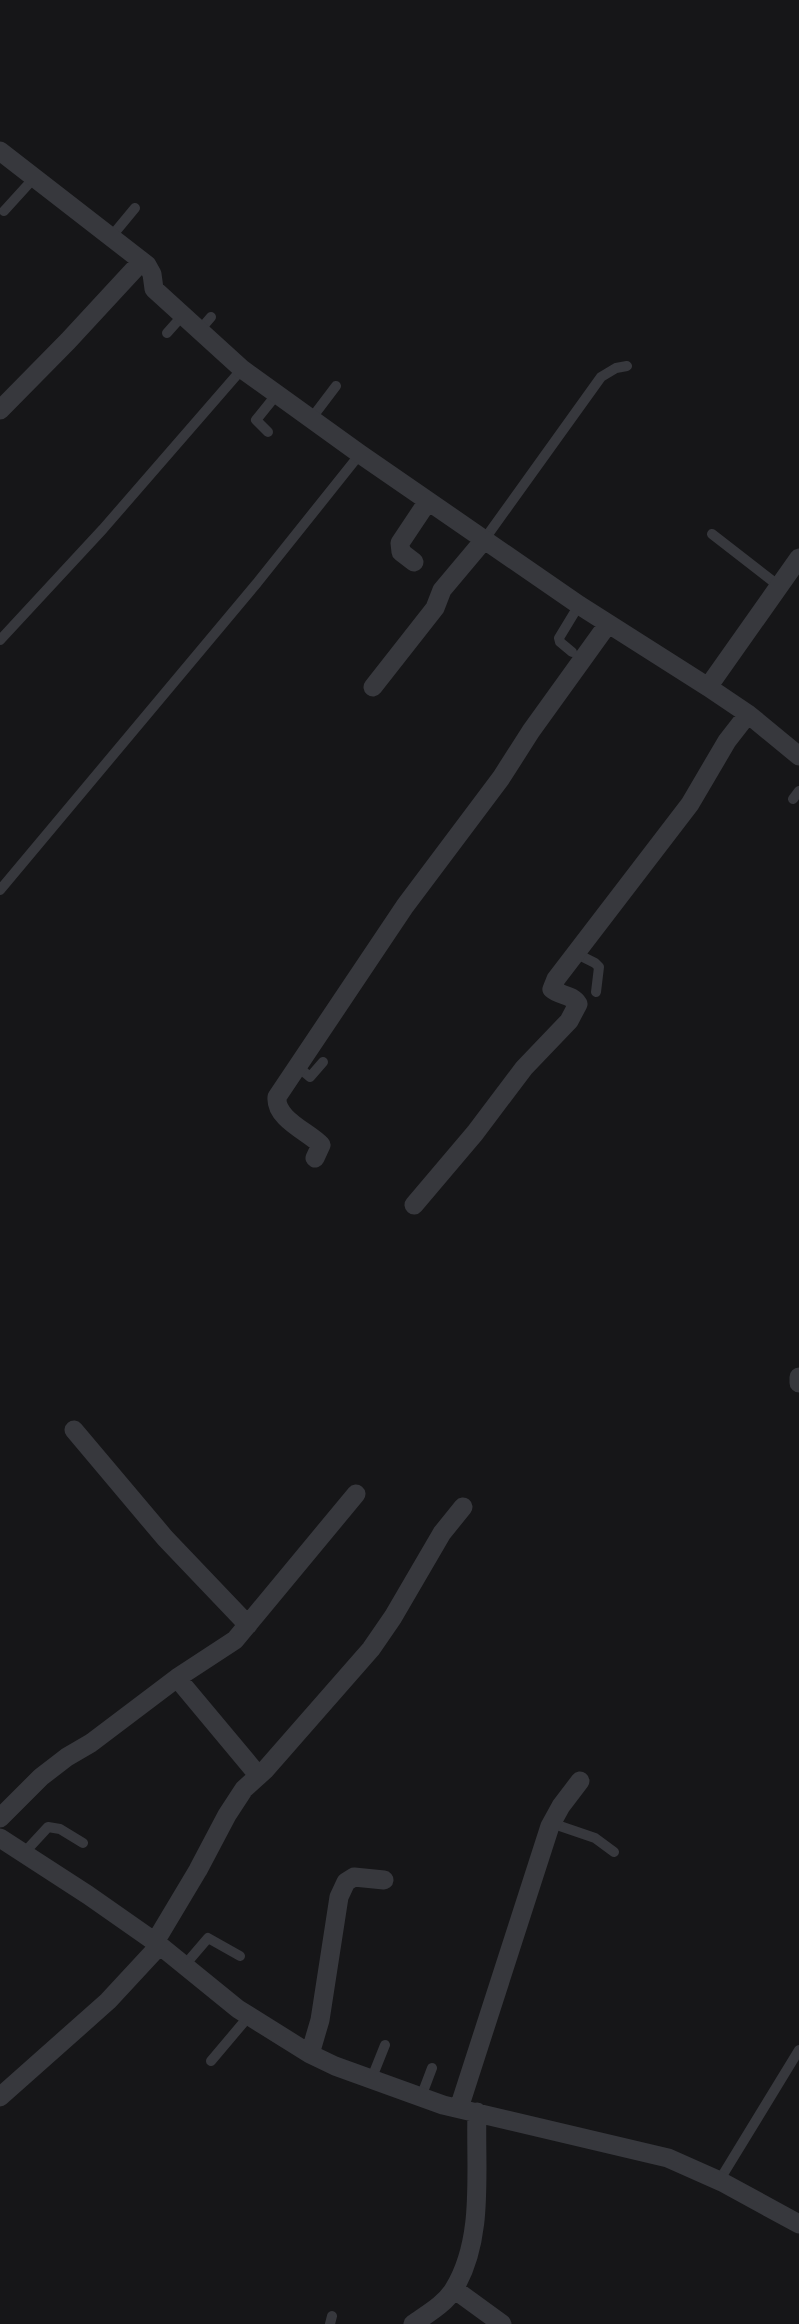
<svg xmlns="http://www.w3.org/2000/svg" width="799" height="2324" font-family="'Archivo Narrow',sans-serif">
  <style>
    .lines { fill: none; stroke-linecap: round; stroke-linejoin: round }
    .lane { stroke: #37383d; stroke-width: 10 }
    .street { stroke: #37383d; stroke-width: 19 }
  </style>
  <rect width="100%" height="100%" fill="#161618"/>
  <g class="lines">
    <!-- lane -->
    <path class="lane" d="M4 211 34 178
      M111 237 135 208
      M199 331 211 317
      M167 333 183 315
      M311 419 336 386
      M268 432 256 420 277 394
      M712 534 779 586
      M484 540 601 377 616 368 627 366
      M0 640 103 529 242 369
      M572 652 560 642 559 638 579 605
      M793 799 799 791
      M0 890 257 583 360 454
      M575 953 595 963 599 967 596 992
      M297 1066 310 1077 323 1062
      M551 1823 595 1838 614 1852
      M24 1853 48 1827 60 1829 83 1843
      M184 1966 208 1938 240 1956
      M211 2061 249 2016
      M371 2080 385 2045
      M421 2097 432 2068
      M719 2181 799 2050
      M330 2324 332 2316"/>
    <!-- street -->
    <path class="street" d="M0 151 147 265 152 274 154 289 242 369 360 454 579 605 708 687
      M0 410 68 341 142 261
      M799 558 708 687 748 714 799 756
      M414 562 401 552 400 543 428 501
      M373 687 435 608 442 590 484 540
      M315 1158 321 1145C309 1132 275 1119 277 1097L405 906 501 778 531 731 608 624
      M414 1205 475 1133 524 1068 569 1021 578 1004C572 994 560 996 552 989L556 979 690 804 727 741 748 714
      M799 1377V1383
      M74 1430 165 1538 248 1625
      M177 1678 258 1775
      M0 1818 41 1777 67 1757 91 1743 177 1678 235 1640 356 1494
      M0 1838 88 1895 158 1944 238 2009 310 2054 335 2066 443 2105 668 2158 722 2182 799 2224
      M155 1942 198 1870 227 1815 244 1789 265 1770 371 1649 393 1617 442 1533 463 1507
      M310 2054 320 2020 339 1897 346 1882 354 1877 384 1880
      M0 2097 108 2001 159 1946
      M459 2108 550 1826 561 1806 580 1781
      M454 2289 502 2324
      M413 2324C427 2314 445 2304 454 2289 485 2238 475 2170 477 2112"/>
  </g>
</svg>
